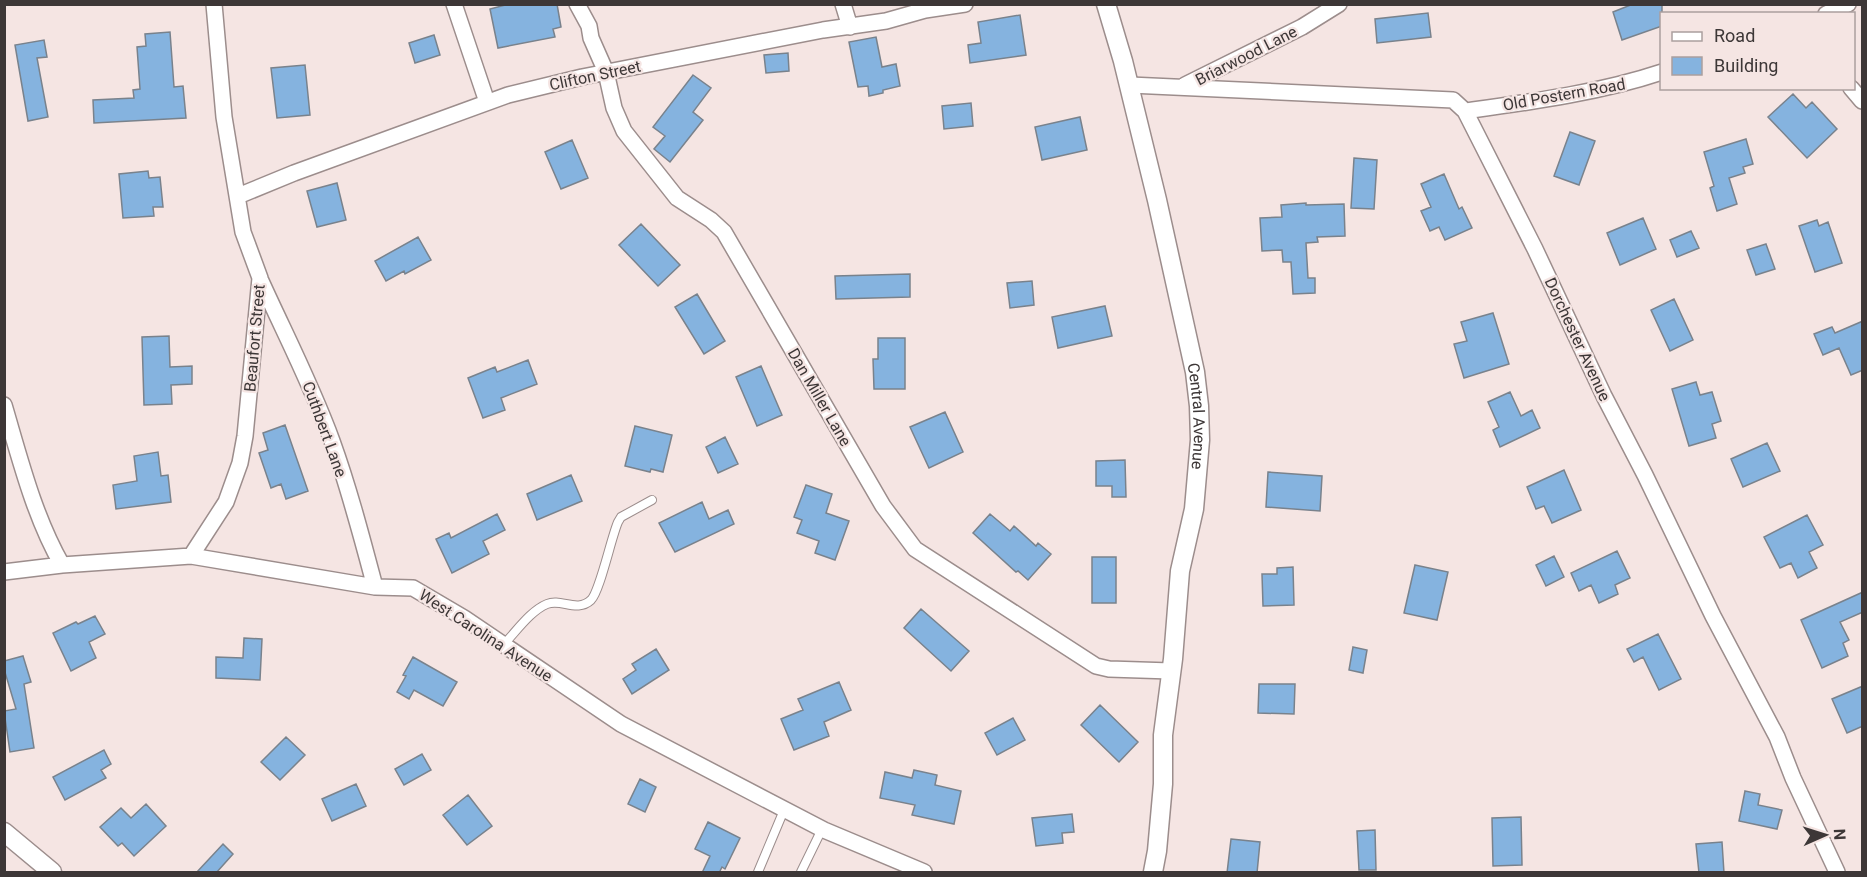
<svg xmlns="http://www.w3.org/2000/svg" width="1867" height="877" font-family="Roboto,sans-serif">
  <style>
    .building { fill: #85b3df; stroke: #79828c; stroke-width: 1.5 }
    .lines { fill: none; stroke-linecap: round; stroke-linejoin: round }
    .service-casing { stroke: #9c8d8c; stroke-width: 10 }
    .minor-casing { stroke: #9c8d8c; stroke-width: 18 }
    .tertiary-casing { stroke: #9c8d8c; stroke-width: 21 }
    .service { stroke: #fff; stroke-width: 8 }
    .minor { stroke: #fff; stroke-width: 15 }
    .tertiary { stroke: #fff; stroke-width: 18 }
    .labels { text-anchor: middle; stroke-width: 4.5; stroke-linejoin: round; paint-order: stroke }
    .street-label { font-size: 16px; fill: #3d3737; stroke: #f5e5e3 }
  </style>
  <rect width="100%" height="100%" fill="#f5e5e3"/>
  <!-- building -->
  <path class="building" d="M509 4H557L561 27 553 29 555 37 498 48 490 9Z
    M1633 4H1662V26L1622 40 1613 12Z
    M1428 13 1431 37 1377 43 1375 19Z
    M1020 15 1026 55 970 63 968 45 981 43 978 22Z
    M170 32 174 87 183 86 186 118 94 123 93 100 134 98 133 90 140 89 137 47 146 46 145 34Z
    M434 35 440 55 415 63 409 43Z
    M876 37 882 67 896 64 900 86 883 90V93L869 96 868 86 858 87 849 42Z
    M44 40 47 57 37 58 48 117 28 121 15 45Z
    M788 53 789 71 766 73 764 55Z
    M305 65 310 115 277 118 271 68Z
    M693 75 711 88 693 112 703 120 670 162 654 149 665 136 653 127Z
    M1793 94 1806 108 1812 102 1837 129 1807 158 1768 117Z
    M971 103 973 126 944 129 942 106Z
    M1080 117 1087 150 1042 160 1035 127Z
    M1570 132 1595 141 1579 185 1554 176Z
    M1746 139 1753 164 1743 167 1745 173 1729 178 1737 204 1717 211 1710 188 1714 186 1704 152Z
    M572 140 588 178 561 189 545 152Z
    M1354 158 1377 160 1374 209 1351 208Z
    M148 171 149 178 160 177 163 207H153L154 216 123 218 119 174Z
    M1444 174 1459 209 1462 207 1472 228 1445 240 1439 227 1430 231 1421 211 1431 207 1421 184Z
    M337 183 346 220 317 227 307 191Z
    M1306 203V205L1344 204 1345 236 1317 237 1318 242 1306 243 1308 278H1315V293L1293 294 1291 262H1283L1282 250 1262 251 1260 218 1282 217 1281 205Z
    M1643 218 1656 249 1620 265 1607 233Z
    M1817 220 1819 226 1828 222 1842 263 1815 272 1799 226Z
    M641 224 680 265 658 286 619 245Z
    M1691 231 1699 248 1677 257 1670 240Z
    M418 237 431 260 405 274 404 271 386 281 375 261Z
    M1766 244 1775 269 1756 275 1747 250Z
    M910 274V297L836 299 835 276Z
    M1032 281 1034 305 1010 308 1007 283Z
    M697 294 725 341 704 354 675 307Z
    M1674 299 1693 340 1670 351 1651 310Z
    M1105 306 1112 336 1058 348 1052 317Z
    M1493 313 1509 364 1464 378 1454 344 1467 341 1461 322Z
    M1863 321V370L1851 375 1839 348 1823 355 1814 334 1832 327 1835 333Z
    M169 336 170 367 192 366V384L171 385 172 404 144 405 142 337Z
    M878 338H905V389H874L873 359H878Z
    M528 360 537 384 501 398 505 410 483 418 468 378 495 367 497 372Z
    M761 366 782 415 757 426 736 377Z
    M1696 382 1700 395 1712 392 1721 421 1712 424 1716 438 1689 446 1672 389Z
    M1510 392 1521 416 1532 410 1540 428 1500 447 1493 430 1499 427 1488 402Z
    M945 412 963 452 929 468 910 427Z
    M285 425 308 491 286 499 281 484 271 488 259 453 268 450 263 433Z
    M635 426 672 435 663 472 651 469 650 472 625 466Z
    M725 437 738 464 718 473 706 447Z
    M1767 443 1780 471 1743 487 1731 459Z
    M158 452 161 476 168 475 171 502 116 509 113 485 137 481 134 456Z
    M1125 460 1126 497H1112V486H1096V461Z
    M1564 470 1581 510 1552 523 1544 506 1536 509 1527 487Z
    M1268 472 1322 476 1320 511 1266 507Z
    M571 475 582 501 537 520 527 494Z
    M806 485 832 494 826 513 849 521 835 560 815 553 819 541 797 533 802 520 794 517Z
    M702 502 709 519 728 510 734 524 675 552 659 523Z
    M497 514 505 530 483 541 489 554 452 573 436 539 449 533 451 538Z
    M990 514 1010 531 1014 526 1036 546 1038 543 1051 554 1028 580 1018 571 1016 572 973 533Z
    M1807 515 1823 545 1809 552 1817 568 1798 578 1791 563 1780 568 1764 537Z
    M1617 551 1630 578 1615 585 1618 594 1599 603 1591 585 1579 591 1571 573Z
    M1554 556 1564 577 1546 586 1536 565Z
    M1092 557H1116V603H1092Z
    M1415 565 1448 572 1437 620 1404 613Z
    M1293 567 1294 605 1263 606 1262 574H1277V568Z
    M1863 592V612L1840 622 1849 640 1843 643 1848 656 1822 668 1801 620Z
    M921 609 969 651 951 671 904 628Z
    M95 616 105 634 89 642 96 658 71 671 53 633 76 622 78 624Z
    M1658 634 1681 679 1659 690 1643 657 1634 662 1627 649Z
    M244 638 262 639 260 680 216 678V657L243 658Z
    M1353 647 1367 650 1363 673 1349 670Z
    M656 649 669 670 632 694 623 679 636 670 632 664Z
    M23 656 31 682 24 684 34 748 10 752 4 711 16 709 4 669V661Z
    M413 657 457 682 443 706 414 690 409 699 397 692 406 676 403 675Z
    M839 682 851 710 824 722 829 736 794 750 781 719 803 710 798 699Z
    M1259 684H1295L1294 714 1258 713Z
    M1863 686V726L1847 733 1832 699Z
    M1100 705 1138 742 1119 762 1081 725Z
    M1013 718 1025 740 997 755 985 733Z
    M286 737 305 755 280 780 261 762Z
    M104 750 111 764 101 770 106 778 65 800 53 777Z
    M422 754 431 770 404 785 395 769Z
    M914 770 937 775 935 785 961 791 954 824 912 815 915 805 880 798 885 772 912 778Z
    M640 779 656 787 645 812 628 804Z
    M356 784 366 806 332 821 322 799Z
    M1745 791 1760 794 1758 805 1782 810 1777 829 1739 821Z
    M468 795 492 826 467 845 443 815Z
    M146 804 166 826 134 856 122 843 118 846 100 827 121 808 131 818Z
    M1072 814 1074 832 1062 833 1063 843 1036 846 1032 818Z
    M1521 817 1522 865 1493 866 1492 818Z
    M708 822 740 838 725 869 722 867 719 873H702L710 856 695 849Z
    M1375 830 1376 870H1359L1357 831Z
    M1231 839 1260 842 1257 873H1227Z
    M1722 842 1724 873H1699L1696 844Z
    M223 844 233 854 216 873H196Z"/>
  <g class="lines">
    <defs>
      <path id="service" d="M503 645C516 632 530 611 547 604 561 598 577 613 591 600 600 591 611 538 618 522L621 517 652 500
        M758 872 784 810
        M801 872 822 829"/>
      <path id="minor" d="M454 4 487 102
        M577 4 589 26 591 38 606 72 614 108 624 131 677 198 711 220 724 232 883 506 915 549 1096 666 1109 669 1171 671
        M843 4 850 27
        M1826 14 1848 4
        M1130 85 1453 100 1465 111 1535 249 1604 396 1645 475 1713 616 1777 737 1793 778 1837 872
        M1185 85 1302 27 1339 4
        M1851 88 1862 101
        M1465 111C1530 102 1599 93 1662 72
        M238 196 294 173 508 95 582 77 823 30 886 21 925 10 965 4
        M261 281C285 334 312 386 332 441 349 488 362 538 375 587
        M4 405C20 459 34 516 62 565
        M191 556 226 502 240 463 245 436 260 278 243 232 224 117 214 4
        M4 572 62 565 191 556 375 587 413 588 464 618 621 724 824 830 924 872"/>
      <g id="tertiary">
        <path id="s1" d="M1106 4 1123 61 1157 200 1195 372 1199 406 1200 440 1194 509 1180 571 1173 659 1163 735V784L1157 851 1153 872"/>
        <path d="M4 832 52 872"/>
      </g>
    </defs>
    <!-- service casing -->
    <use href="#service" class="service-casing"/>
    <!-- minor casing -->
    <use href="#minor" class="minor-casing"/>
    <!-- tertiary casing -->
    <use href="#tertiary" class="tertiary-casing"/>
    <!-- service -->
    <use href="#service" class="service"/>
    <!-- minor -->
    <use href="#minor" class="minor"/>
    <!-- tertiary -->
    <use href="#tertiary" class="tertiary"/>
  </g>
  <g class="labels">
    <!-- street labels -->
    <g class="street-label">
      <text transform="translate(1246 55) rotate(-27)" y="6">Briarwood Lane</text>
      <text transform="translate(595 75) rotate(-12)" y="6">Clifton Street</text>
      <text transform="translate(1564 94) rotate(-10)" y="6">Old Postern Road</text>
      <text transform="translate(254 338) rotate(-85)" y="6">Beaufort Street</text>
      <text transform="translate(1578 339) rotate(65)" y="6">Dorchester Avenue</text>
      <text transform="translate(820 397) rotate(60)" y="6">Dan Miller Lane</text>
      <text dy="6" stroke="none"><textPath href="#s1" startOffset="423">Central Avenue</textPath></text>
      <text transform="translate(325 429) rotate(70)" y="6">Cuthbert Lane</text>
      <text transform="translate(486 635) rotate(33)" y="6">West Carolina Avenue</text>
    </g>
  </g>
  <!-- border -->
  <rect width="1867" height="877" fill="none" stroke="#3d3737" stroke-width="12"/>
  <!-- legend -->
  <rect x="1660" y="12" width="195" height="78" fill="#f5e5e3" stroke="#ab9f9e" stroke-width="1.5"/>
  <rect x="1672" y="32" width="30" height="9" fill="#ffffff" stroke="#ab9f9e" stroke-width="1.5"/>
  <text x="1714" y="42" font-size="18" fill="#3d3737">Road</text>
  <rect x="1672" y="57" width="30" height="18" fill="#85b3df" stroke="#ab9f9e" stroke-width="1.5"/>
  <text x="1714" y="72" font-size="18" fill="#3d3737">Building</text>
  <!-- north arrow -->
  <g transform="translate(1825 835) rotate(87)" stroke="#f5e5e3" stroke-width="4.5" paint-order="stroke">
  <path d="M0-4.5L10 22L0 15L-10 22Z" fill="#3d3737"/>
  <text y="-9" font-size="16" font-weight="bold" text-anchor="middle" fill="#3d3737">N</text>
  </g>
</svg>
